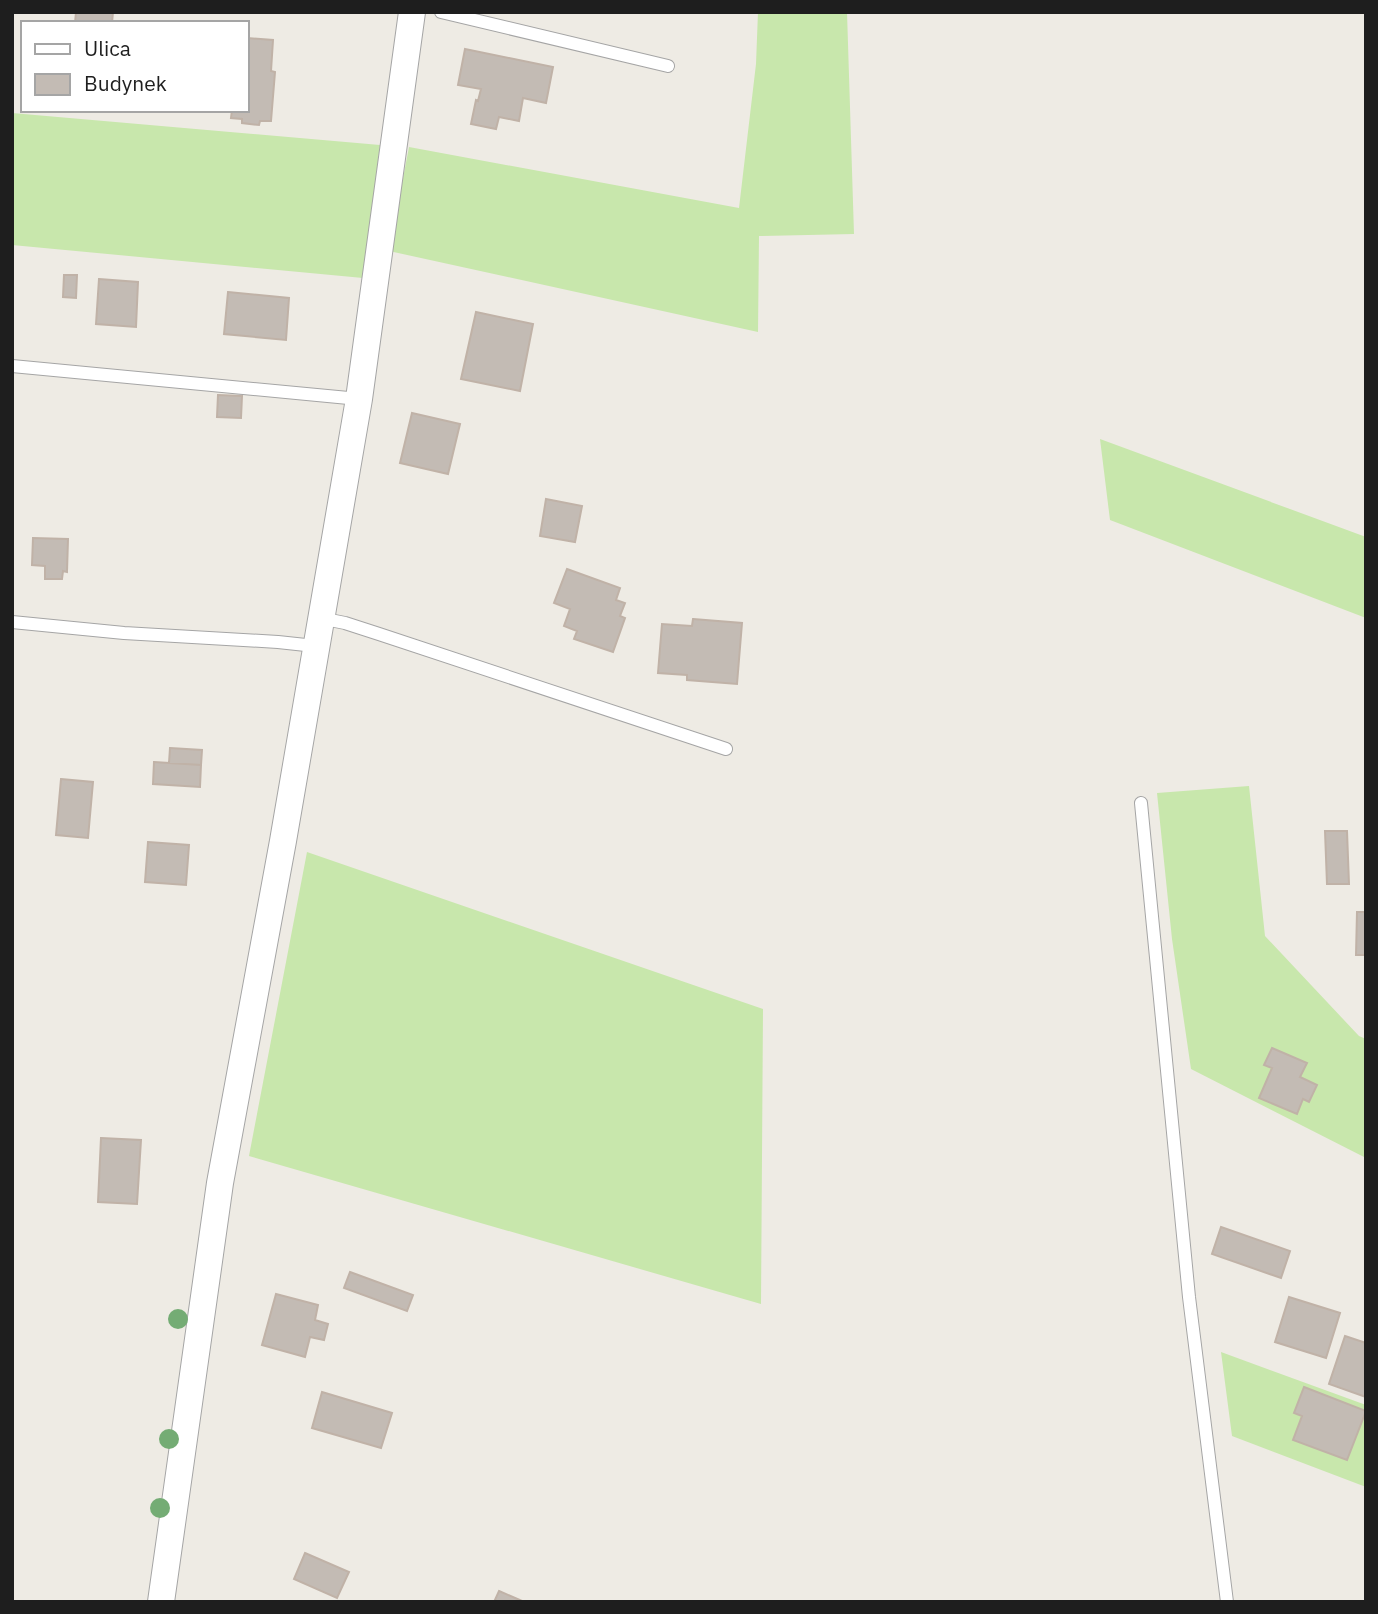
<svg xmlns="http://www.w3.org/2000/svg" width="1378" height="1614" font-family="'IBM Plex Sans',sans-serif">
  <style>
    .grass { fill: #c8e7ac }
    .building { fill: #c3bbb4; stroke: #c0b2a7; stroke-width: 2 }
    .lines { fill: none; stroke-linecap: round; stroke-linejoin: round }
    .service-casing { stroke: #a5a5a5; stroke-width: 14 }
    .minor-casing { stroke: #a5a5a5; stroke-width: 28 }
    .service { stroke: #fff; stroke-width: 12 }
    .minor { stroke: #fff; stroke-width: 26 }
    .tree { fill: #74ac74 }
  </style>
  <rect width="100%" height="100%" fill="#eeebe4"/>
  <!-- grass -->
  <path class="grass" d="M758 12H847L854 234 759 236 758 332 389 251 409 147 739 208 756 64Z
    M12 113 380 145 363 278 12 245Z
    M1100 439 1366 537V618L1110 520Z
    M1249 786 1265 936 1359 1036 1366 1039V1158L1191 1069 1172 939 1157 793Z
    M307 852 763 1009 761 1304 249 1156Z
    M1221 1352 1366 1405V1487L1232 1436Z"/>
  <!-- building -->
  <path class="building" d="M76 12H113L112 23H75Z
    M247 38 273 40 271 71 275 72 271 121H260L259 125 242 123V119L231 118 232 110H247Z
    M465 49 553 67 546 103 523 98 519 121 499 117 496 129 471 124 476 100 478 101 481 89 458 85Z
    M64 275H77L76 298 63 297Z
    M99 279 138 282 136 327 96 324Z
    M228 292 289 298 286 340 224 334Z
    M476 312 533 324 520 391 461 379Z
    M218 395 242 396 241 418 217 417Z
    M412 413 460 424 448 474 400 463Z
    M546 499 582 506 575 542 540 536Z
    M33 538 68 539 67 572 63 571 62 579H45V566L32 565Z
    M567 569 620 588 616 600 625 603 620 616 625 618 613 652 574 639 577 631 564 626 570 609 554 603Z
    M693 619 742 623 737 684 687 680V675L658 673 662 624 692 626Z
    M170 748 202 750 201 765 169 763Z
    M154 762 201 765 200 787 153 784Z
    M61 779 93 782 88 838 56 835Z
    M1325 831H1347L1349 884H1327Z
    M148 842 189 845 186 885 145 882Z
    M1357 912H1366V955H1356Z
    M1272 1048 1307 1063 1300 1077 1317 1085 1309 1102 1303 1099 1297 1114 1259 1098 1272 1068 1264 1065Z
    M101 1138 141 1140 137 1204 98 1202Z
    M1221 1227 1290 1251 1281 1278 1212 1254Z
    M350 1272 413 1295 407 1311 344 1288Z
    M276 1294 318 1305 315 1320 328 1324 324 1340 310 1337 305 1357 262 1345Z
    M1289 1297 1340 1313 1326 1358 1275 1342Z
    M1345 1336 1366 1343V1397L1329 1384Z
    M1304 1387 1366 1411 1347 1460 1293 1440 1302 1416 1294 1413Z
    M322 1392 392 1413 381 1448 312 1428Z
    M305 1553 349 1572 337 1598 294 1579Z
    M499 1591 522 1601V1602H494Z"/>
  <g class="lines">
    <defs>
      <path id="service" d="M441 12 668 66
        M12 366 359 399
        M320 618 345 623 379 634 726 749
        M12 622 124 633 278 642 315 646
        M1141 803 1189 1297 1227 1602"/>
      <path id="minor" d="M161 1602 220 1183 283 841 359 399 412 12"/>
    </defs>
    <!-- service casing -->
    <use href="#service" class="service-casing"/>
    <!-- minor casing -->
    <use href="#minor" class="minor-casing"/>
    <!-- service -->
    <use href="#service" class="service"/>
    <!-- minor -->
    <use href="#minor" class="minor"/>
  </g>
  <!-- trees -->
  <g class="tree">
    <circle cx="178" cy="1319" r="10"/>
    <circle cx="169" cy="1439" r="10"/>
    <circle cx="160" cy="1508" r="10"/>
  </g>
  <!-- border -->
  <rect width="1378" height="1614" fill="none" stroke="#1e1e1e" stroke-width="28"/>
  <!-- legend -->
  <rect x="21" y="21" width="228" height="91" fill="#ffffff" stroke="#a5a5a5" stroke-width="2"/>
  <rect x="35" y="44" width="35" height="10" fill="#ffffff" stroke="#a5a5a5" stroke-width="2"/>
  <text x="84" y="56" font-size="21" fill="#1e1e1e">Ulica</text>
  <rect x="35" y="74" width="35" height="21" fill="#c3bbb4" stroke="#a5a5a5" stroke-width="2"/>
  <text x="84" y="91" font-size="21" fill="#1e1e1e">Budynek</text>
</svg>
